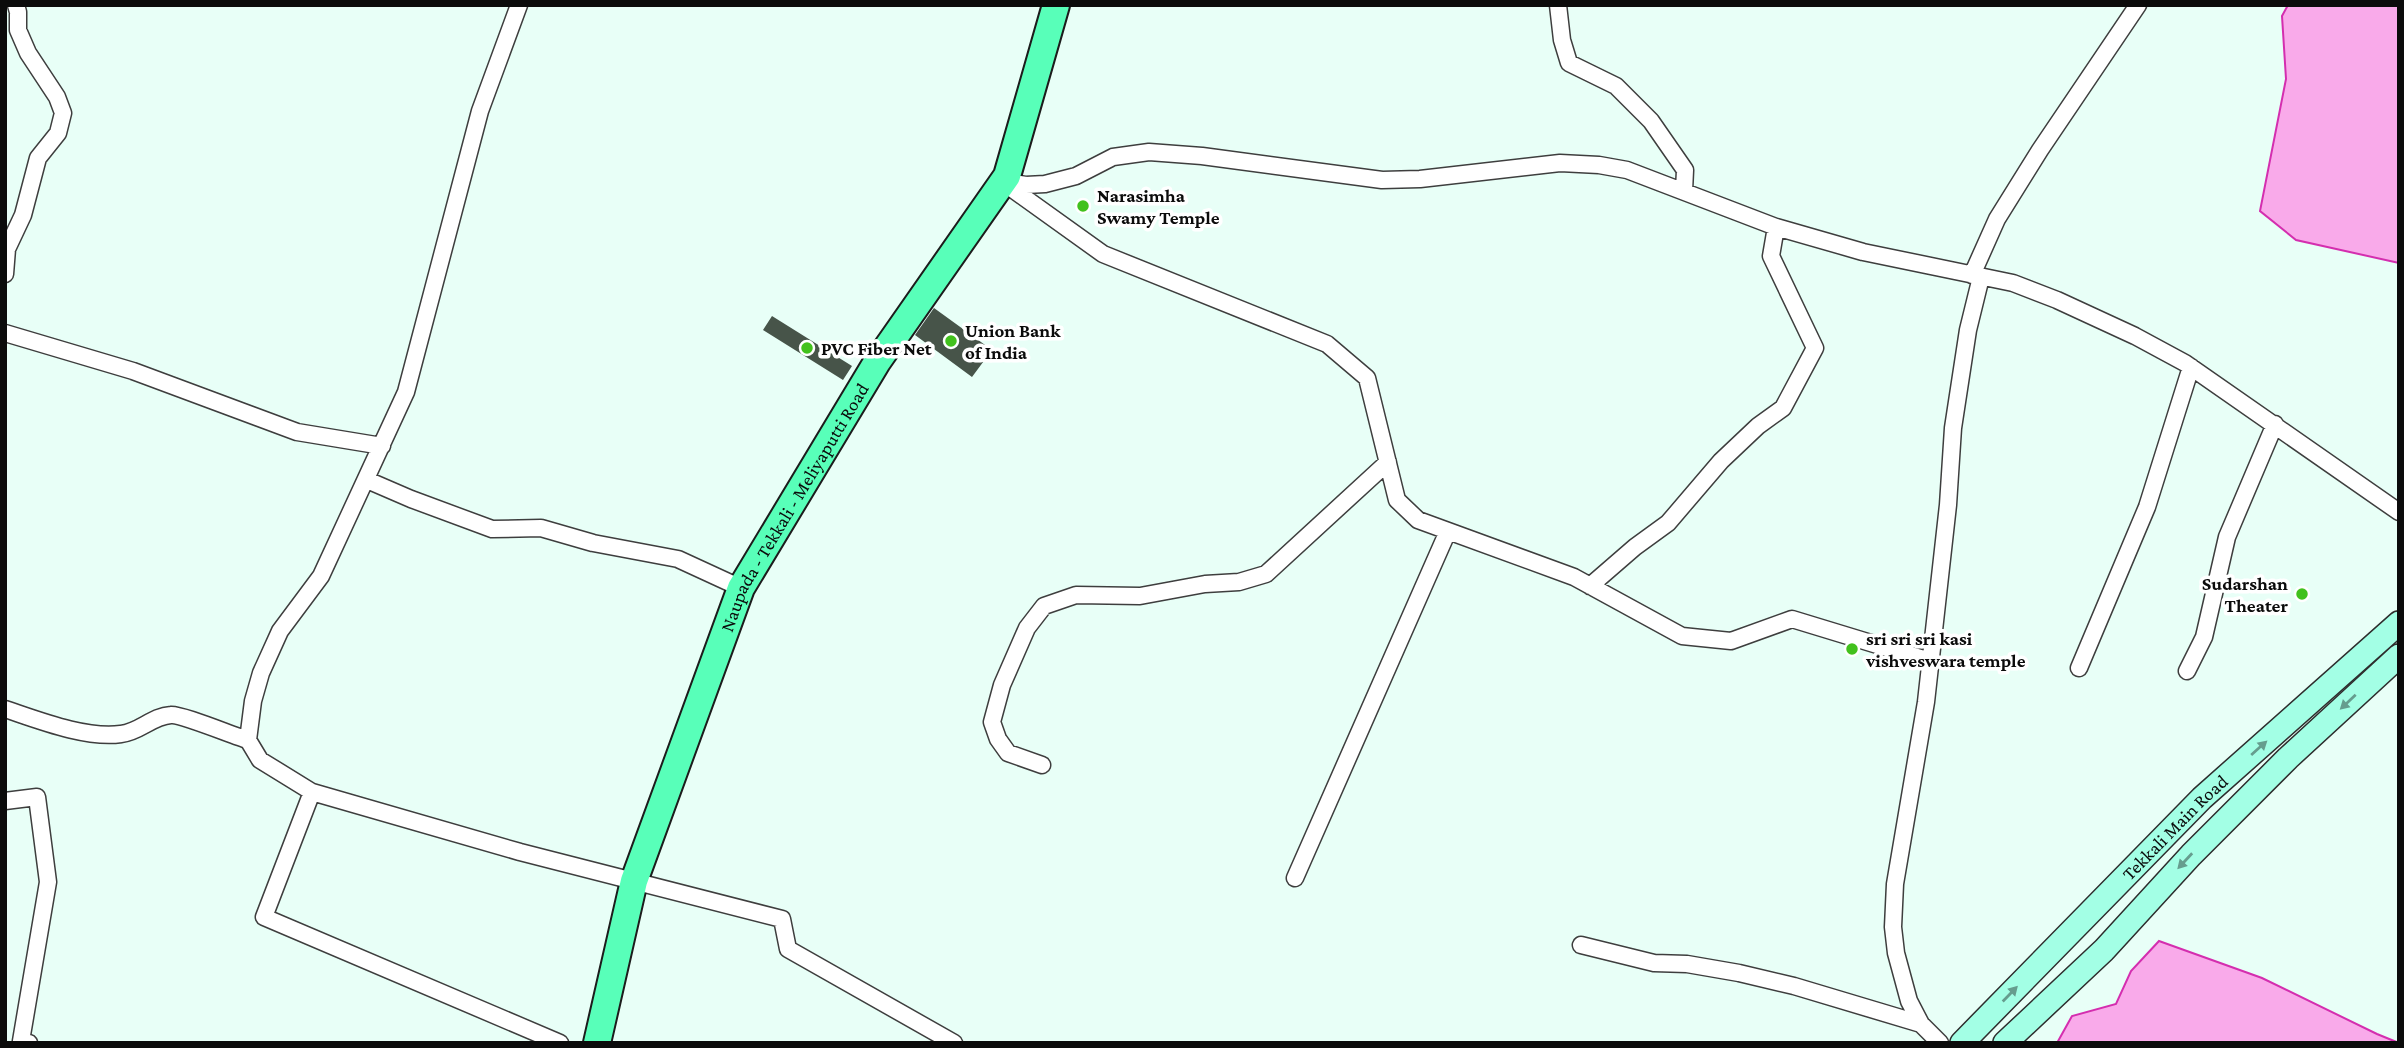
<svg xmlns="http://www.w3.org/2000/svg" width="2404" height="1048" font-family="'Crimson Pro',serif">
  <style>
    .water { fill: #f9aaea; stroke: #d42eaf; stroke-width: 2 }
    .building { fill: #475449 }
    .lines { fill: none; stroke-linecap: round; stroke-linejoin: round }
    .street-casing { stroke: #3e3e3e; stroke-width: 19 }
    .secondary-casing { stroke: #2d2d2d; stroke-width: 26 }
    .primary-casing { stroke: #1c1c1c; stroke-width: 30 }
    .street { stroke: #fff; stroke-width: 16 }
    .secondary { stroke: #a3ffe5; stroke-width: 23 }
    .primary { stroke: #58ffb9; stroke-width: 26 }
    .oneway { fill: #669d8e }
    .poi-dot { fill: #42c11d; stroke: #fff; stroke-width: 2.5 }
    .labels { text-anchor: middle; stroke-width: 7; stroke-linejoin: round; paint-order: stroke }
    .poi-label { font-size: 19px; font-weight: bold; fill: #0b0b0b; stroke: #fff; text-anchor: start }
    .street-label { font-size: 19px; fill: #0b0b0b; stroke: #fff }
  </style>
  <rect width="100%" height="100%" fill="#e8fff7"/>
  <!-- water -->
  <path class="water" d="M2288 5H2399V263L2296 240 2260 211 2286 79 2282 16Z
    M2159 941 2262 978 2377 1034 2399 1043H2057L2072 1016 2116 1004 2131 971Z"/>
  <!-- building -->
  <path class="building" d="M934 308 992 350 972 377 915 335Z
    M772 316 852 366 843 380 763 330Z"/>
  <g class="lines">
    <defs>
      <path id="street" d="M519 5 480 111 406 392 321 576 280 631 261 673 253 701 248 740 260 760 312 792 520 852 782 919 788 949 954 1043
        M1558 5 1562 40 1569 63 1616 86 1651 121 1685 170 1684 191
        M1002 181 1026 185 1045 184 1076 176 1113 157 1149 152 1202 156 1382 180 1420 179 1560 163 1599 165 1627 170 1776 227 1863 252 2013 283 2057 300 2135 336 2185 363 2399 512
        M1004 183 1103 254 1327 344 1367 378 1397 500 1418 520 1574 577 1682 636 1731 641 1792 619 1930 661
        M5 274 7 249 23 215 38 158 58 133 63 113 57 97 28 53 18 30V12L16 5
        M1972 275 1997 219 2040 150 2138 5
        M5 333 133 371 297 432 382 446
        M367 480 411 499 492 529 541 528 593 543 678 559 741 588
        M1590 586 1635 547 1668 523 1721 461 1758 426 1783 408 1815 348 1771 256 1776 227
        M2079 668 2147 507 2191 367
        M2187 671 2204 637 2227 537 2275 424
        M5 709C38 720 86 739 121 734 140 732 152 716 171 715 181 714 234 736 248 740
        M1042 765 1008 753 998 739 992 722 1002 685 1027 628 1044 606 1076 595 1140 596 1205 584 1239 582 1266 574 1388 462
        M312 792 264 917 560 1043
        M5 801 37 797 48 882 21 1041 29 1043
        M1295 878 1448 531
        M1581 945 1654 963 1687 964 1739 973 1794 986 1921 1024
        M1940 1043 1921 1024 1909 1001 1896 953 1893 927 1895 884 1926 702 1948 505 1953 428 1968 330 1981 277"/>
      <g id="secondary">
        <path id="s1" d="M1962 1043 2202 798 2399 623"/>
        <path d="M2005 1043 2104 950 2191 855 2288 758 2399 656"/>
      </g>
      <g id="primary">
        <path id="s2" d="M597 1043 634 881 741 588 877 362 1007 176 1056 5"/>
      </g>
    </defs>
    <!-- street casing -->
    <use href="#street" class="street-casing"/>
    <!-- secondary casing -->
    <use href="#secondary" class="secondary-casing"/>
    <!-- primary casing -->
    <use href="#primary" class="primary-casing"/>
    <!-- street -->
    <use href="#street" class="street"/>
    <!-- secondary -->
    <use href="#secondary" class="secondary"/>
    <!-- primary -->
    <use href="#primary" class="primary"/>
  </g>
  <!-- one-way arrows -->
  <defs><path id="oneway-solid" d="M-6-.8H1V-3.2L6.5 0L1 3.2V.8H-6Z" transform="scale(1.75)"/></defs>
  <g class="oneway">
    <use href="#oneway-solid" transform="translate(2348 702) rotate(137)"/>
    <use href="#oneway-solid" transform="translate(2259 748) rotate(-42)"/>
    <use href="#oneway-solid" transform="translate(2185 861) rotate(133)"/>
    <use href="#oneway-solid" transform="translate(2010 994) rotate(-46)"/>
  </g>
  <!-- markers -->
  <g class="poi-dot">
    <circle cx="1083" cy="206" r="7"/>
    <circle cx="951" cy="341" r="7"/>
    <circle cx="807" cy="348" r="7"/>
    <circle cx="2302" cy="594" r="7"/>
    <circle cx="1852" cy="649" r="7"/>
  </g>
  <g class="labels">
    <!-- poi labels -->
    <g class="poi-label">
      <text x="1097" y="202">Narasimha<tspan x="1097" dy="22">Swamy Temple</tspan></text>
      <text x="965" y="337">Union Bank<tspan x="965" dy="22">of India</tspan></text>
      <text x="821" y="355">PVC Fiber Net</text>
      <text x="2288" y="590" text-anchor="end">Sudarshan<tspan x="2288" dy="22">Theater</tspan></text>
      <text x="1866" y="645">sri sri sri kasi<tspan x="1866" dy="22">vishveswara temple</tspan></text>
    </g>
    <!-- street labels -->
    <g class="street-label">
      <text dy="7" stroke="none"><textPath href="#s2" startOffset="574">Naupada - Tekkali - Meliyaputti Road</textPath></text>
      <text dy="7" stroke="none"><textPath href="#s1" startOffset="303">Tekkali Main Road</textPath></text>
    </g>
  </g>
  <!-- border -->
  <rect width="2404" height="1048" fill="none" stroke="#0b0b0b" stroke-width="14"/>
</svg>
